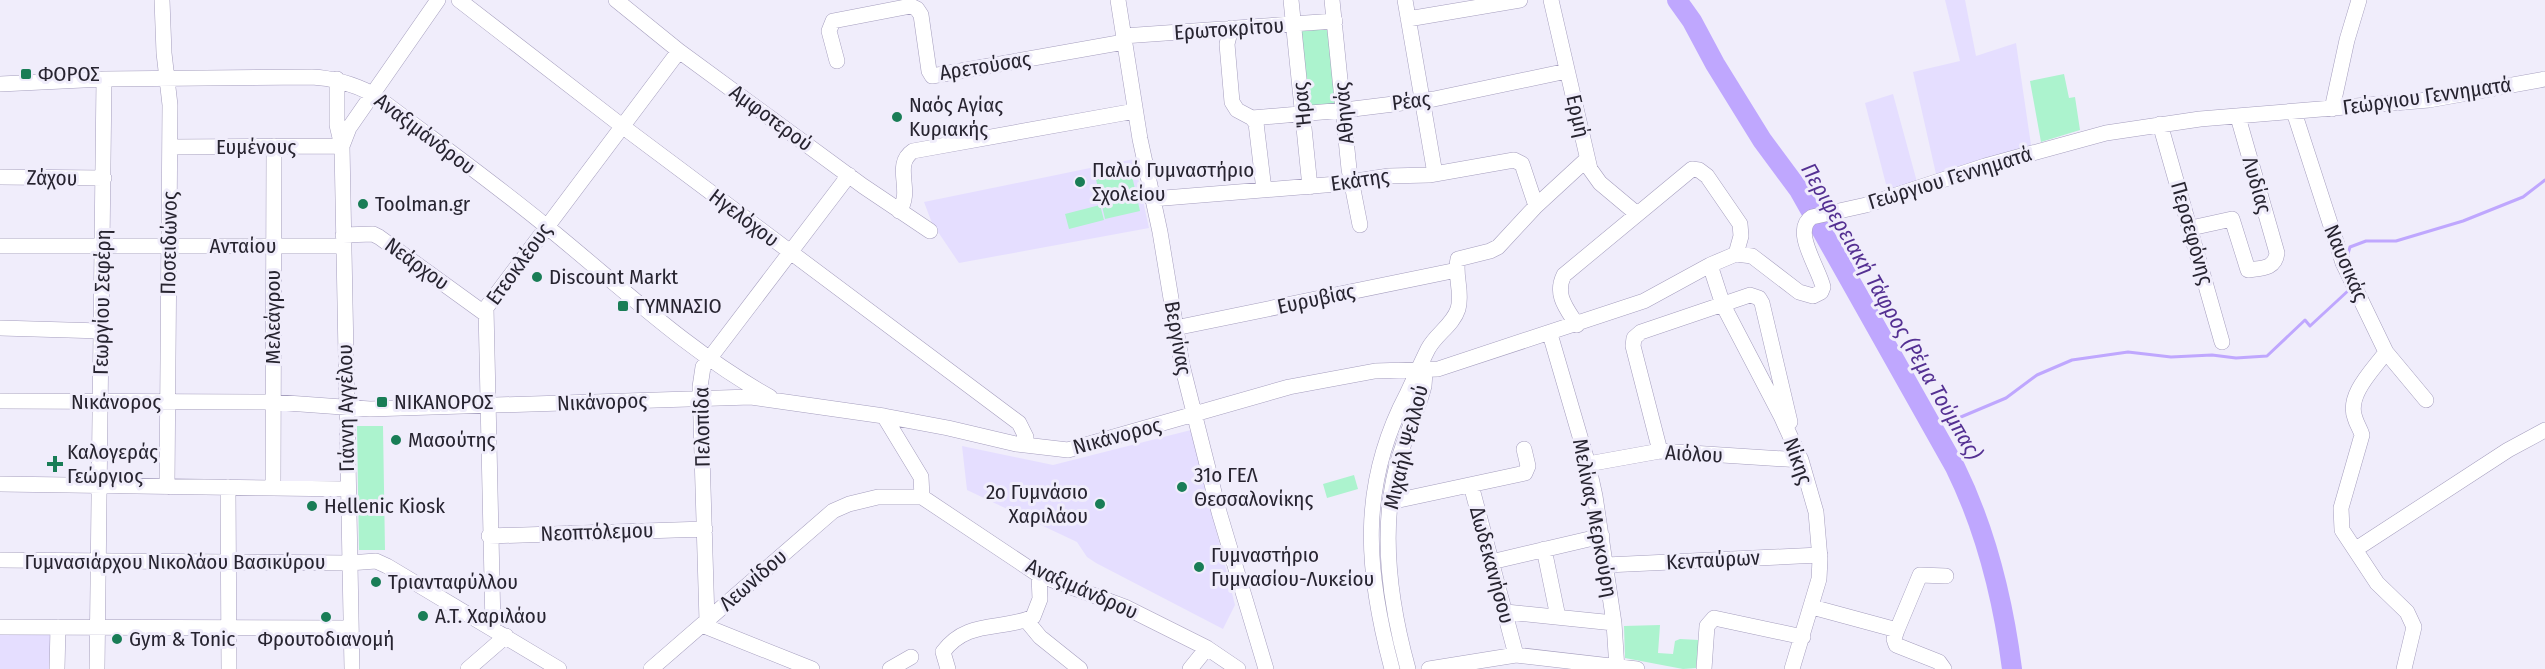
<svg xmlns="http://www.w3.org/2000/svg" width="2545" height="669" font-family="'Fira Sans Condensed',sans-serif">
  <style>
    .built { fill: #e5deff }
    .green { fill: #acf3ce }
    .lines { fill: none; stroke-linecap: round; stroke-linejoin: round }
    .stream { stroke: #bfa7fe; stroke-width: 3 }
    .river { stroke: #bfa7fe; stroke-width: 20 }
    .minor-casing { stroke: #a59ebe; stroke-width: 16 }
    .minor { stroke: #fff; stroke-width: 15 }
    .poi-dot { fill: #197d56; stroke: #f0edfb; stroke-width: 2 }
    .labels { text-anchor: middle; stroke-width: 6; stroke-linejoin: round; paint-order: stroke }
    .street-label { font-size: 21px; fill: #272430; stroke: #f0edfb }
    .poi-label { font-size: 21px; fill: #272430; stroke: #f0edfb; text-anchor: start }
    .water-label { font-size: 22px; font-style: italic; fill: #543092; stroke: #f0edfb }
  </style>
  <rect width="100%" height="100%" fill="#f0edfb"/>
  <!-- built -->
  <path class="built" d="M1945 0H1965L1976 56 2016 43 2031 145 1936 174 1913 72 1960 61Z
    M1893 94 1917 182 1888 192 1865 103Z
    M1134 159 1149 228 959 263 932 223 924 202Z
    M1191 430 1235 605 1223 629 1096 563 1087 557 1077 542 967 490 962 446 1053 465Z
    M0 632 55 633 54 669H0Z"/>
  <!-- green -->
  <path class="green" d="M1330 28 1338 107 1306 111 1297 32Z
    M2064 74 2069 98 2075 97 2080 130 2041 142 2030 81Z
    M1130 167 1140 211 1105 219 1095 175Z
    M1100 205 1104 220 1069 229 1065 214Z
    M357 426H383L385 550H359Z
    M1354 475 1358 489 1327 498 1323 484Z
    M1660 625 1658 653 1673 654 1675 641 1680 639 1699 640 1696 668 1683 669 1625 658 1624 626Z"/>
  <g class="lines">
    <!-- stream -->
    <path class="stream" d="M2347 257 2350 247 2366 241H2396L2463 221 2523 197 2545 180
      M1932 425 1949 422 2006 398 2037 375 2072 360 2128 352 2171 357 2212 355 2236 358 2267 356 2305 320 2310 326 2350 289"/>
    <!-- river -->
    <path class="river" d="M1677 0 1692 21 1715 64 1762 140 1799 190 1955 467C1986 530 2003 599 2012 669"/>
    <defs>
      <path id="minor" d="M162 0 164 53 170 105 167 487
        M459 0 622 126 1019 423 1026 437
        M616 0 679 51 863 186 930 231
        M1118 0 1140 139 1160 232 1182 365 1219 512 1266 669
        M1291 0 1310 187
        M1332 0 1349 169 1360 225
        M1405 0 1435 174
        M1551 0 1590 169 1600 183 1637 214
        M1408 19 1520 0
        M1231 28 1227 44 1232 102 1237 110 1252 118 1256 123 1264 190
        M1123 36 1335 21
        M837 61 829 31 833 21 911 6 917 9 921 15 929 71 932 76 1124 42
        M337 79V125L342 146
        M0 84 104 79 312 77C335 78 353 84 373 94 431 138 490 180 546 226 619 285 687 351 770 397
        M2332 109 2347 40 2359 0
        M2294 112 2343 263 2386 352 2426 400
        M1252 118 1345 110 1434 99 1567 71
        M2160 124 2222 342
        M170 147 342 146
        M0 177 104 178
        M1152 199 1337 184 1389 176 1429 175 1514 160 1522 164 1536 206
        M899 211C914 191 892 165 913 151L1135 111
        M2191 228 2232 219 2248 270C2262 268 2275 269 2277 253L2238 117
        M343 235 373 234 379 237 484 313
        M0 246H343
        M1710 265 1723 305 1781 416 1801 460 1816 512 1820 559 1819 579 1792 669
        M1577 325C1567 309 1554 295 1564 275L1692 169 1699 170 1707 176 1740 224 1741 236 1736 254
        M0 328 102 331
        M1175 328 1457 270
        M1550 334 1588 464 1595 496 1614 623 1617 669
        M2386 352C2374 369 2346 395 2355 418 2357 425 2360 428 2362 435L2341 508 2342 530 2377 583 2407 612 2414 627 2404 669
        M0 401 273 402 370 409 751 397 884 416 948 428 1016 444 1068 450 1289 387 1375 371 1438 369 1644 301 1710 265 1736 254 1752 256 1799 292 1813 296 1821 292 1823 287C1819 268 1791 230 1812 217L1866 205 1985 166 2106 133 2200 119 2429 100 2545 79
        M884 416 921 477 922 497
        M1660 451 1633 346 1634 338 1641 332 1750 295 1759 298 1762 303 1790 422
        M1588 464 1660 451 1801 460
        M0 484 348 489
        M1471 485 1516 655
        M228 487 229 669
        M273 488 274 146
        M1390 502 1525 473 1528 466 1524 449
        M489 536 705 529
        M1544 549 1558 617
        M2356 549 2508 450 2545 430
        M0 560 349 563 376 561 387 566 559 669
        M1491 562 1602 536
        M1606 565 1820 555
        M1812 607 1897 630 1894 639 1896 645 1939 662 1944 669
        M1506 612 1614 623
        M1026 620 1040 637 1080 669
        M707 621 700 387 703 367 849 175
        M702 625 812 669
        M0 627 351 628
        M493 627 486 308 679 51
        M1897 630 1920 575 1946 576
        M57 669 58 627
        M97 669 104 79
        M352 669 342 146 349 128 438 0
        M468 669 506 636
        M651 669 833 511 849 504 878 497H922L1039 575 1125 607 1207 648 1238 669
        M890 669 911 657
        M948 669 943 652C967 619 1002 631 1033 617L1040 599 1039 575
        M1190 669 1207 648
        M1392 669C1366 572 1358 487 1407 394 1414 379 1421 363 1428 349 1436 334 1453 325 1458 309 1463 292 1454 275 1458 259L1490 251 1498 247 1536 206 1587 159
        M1408 669C1390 604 1380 535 1396 469 1403 440 1417 414 1424 386L1425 373 1420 368
        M1429 669 1516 655 1637 669
        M1704 669 1707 626 1714 618 1803 637"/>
    </defs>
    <!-- minor casing -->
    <use href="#minor" class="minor-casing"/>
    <!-- minor -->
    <use href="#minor" class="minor"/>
  </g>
  <!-- markers -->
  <g class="poi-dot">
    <rect x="20" y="68" width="12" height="12" rx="3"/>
    <circle cx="897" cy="117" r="6"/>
    <circle cx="1080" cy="182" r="6"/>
    <circle cx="363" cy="204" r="6"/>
    <circle cx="537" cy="277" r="6"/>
    <rect x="617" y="300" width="12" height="12" rx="3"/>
    <rect x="376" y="396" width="12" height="12" rx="3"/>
    <circle cx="396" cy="440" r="6"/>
    <path d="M52 455h6v6h6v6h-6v6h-6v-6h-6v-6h6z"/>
    <circle cx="1182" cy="487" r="6"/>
    <circle cx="1100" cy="504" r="6"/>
    <circle cx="312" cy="506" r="6"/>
    <circle cx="1199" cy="567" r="6"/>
    <circle cx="376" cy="582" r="6"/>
    <circle cx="423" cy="616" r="6"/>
    <circle cx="326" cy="617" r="6"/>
    <circle cx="117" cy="639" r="6"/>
  </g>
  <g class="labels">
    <!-- street labels -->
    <g class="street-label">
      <text transform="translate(1229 29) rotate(-4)" y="7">Ερωτοκρίτου</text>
      <text transform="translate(985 66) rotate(-9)" y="7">Αρετούσας</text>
      <text transform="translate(2427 96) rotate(-8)" y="7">Γεώργιου Γεννηματά</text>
      <text transform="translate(1411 101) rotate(-7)" y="7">Ρέας</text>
      <text transform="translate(1302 105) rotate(-96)" y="7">Ήρας</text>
      <text transform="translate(1344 113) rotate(-95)" y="7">Αθηνάς</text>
      <text transform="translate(1578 116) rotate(77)" y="7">Ερμή</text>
      <text transform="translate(771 118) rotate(36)" y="7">Αμφοτερού</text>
      <text transform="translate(425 134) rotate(37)" y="7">Αναξιμάνδρου</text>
      <text x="256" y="154">Ευμένους</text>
      <text transform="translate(52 178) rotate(1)" y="7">Ζάχου</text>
      <text transform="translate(1950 178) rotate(-17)" y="7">Γεώργιου Γεννηματά</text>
      <text transform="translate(1360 180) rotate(-8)" y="7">Εκάτης</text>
      <text transform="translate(2257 185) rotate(74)" y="7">Λυδίας</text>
      <text transform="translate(744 218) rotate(37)" y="7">Ηγελόχου</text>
      <text transform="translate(2192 233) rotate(74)" y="7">Περσεφόνης</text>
      <text transform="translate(169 243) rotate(-89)" y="7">Ποσειδώνος</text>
      <text x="243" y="253">Ανταίου</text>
      <text transform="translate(2346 263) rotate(67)" y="7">Ναυσικάς</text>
      <text transform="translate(417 264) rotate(36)" y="7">Νεάρχου</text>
      <text transform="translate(519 264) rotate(-54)" y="7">Ετεοκλέους</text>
      <text transform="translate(1316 299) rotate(-12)" y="7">Ευρυβίας</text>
      <text transform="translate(102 302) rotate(-89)" y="7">Γεωργίου Σεφέρη</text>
      <text transform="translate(273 317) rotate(-90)" y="7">Μελεάγρου</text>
      <text transform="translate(1178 338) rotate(80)" y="7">Βεργίνας</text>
      <text x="116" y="409">Νικάνορος</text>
      <text transform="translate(602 402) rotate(-2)" y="7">Νικάνορος</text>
      <text transform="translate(346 408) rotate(-91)" y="7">Γιάννη Αγγέλου</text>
      <text transform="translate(702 427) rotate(-91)" y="7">Πελοπίδα</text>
      <text transform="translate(1117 436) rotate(-15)" y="7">Νικάνορος</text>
      <text transform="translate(1406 447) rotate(-76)" y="7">Μιχαήλ Ψελλού</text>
      <text transform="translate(1694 454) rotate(3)" y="7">Αιόλου</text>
      <text transform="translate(1798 461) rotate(70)" y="7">Νίκης</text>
      <text transform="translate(1595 518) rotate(79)" y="7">Μελίνας Μερκούρη</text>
      <text transform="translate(597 532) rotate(-2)" y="7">Νεοπτόλεμου</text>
      <text transform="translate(1713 560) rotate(-3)" y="7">Κενταύρων</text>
      <text x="175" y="569">Γυμνασιάρχου Νικολάου Βασικύρου</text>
      <text transform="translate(1492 565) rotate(75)" y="7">Δωδεκανήσου</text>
      <text transform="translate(753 580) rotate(-41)" y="7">Λεωνίδου</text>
      <text transform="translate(1082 589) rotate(24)" y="7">Αναξιμάνδρου</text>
    </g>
    <!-- poi labels -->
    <g class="poi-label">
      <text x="38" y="81">ΦΟΡΟΣ</text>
      <text x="909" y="112">Ναός Αγίας<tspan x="909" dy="24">Κυριακής</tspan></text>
      <text x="1092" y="177">Παλιό Γυμναστήριο<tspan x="1092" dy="24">Σχολείου</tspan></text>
      <text x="375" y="211">Toolman.gr</text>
      <text x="549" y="284">Discount Markt</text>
      <text x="635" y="313">ΓΥΜΝΑΣΙΟ</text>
      <text x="394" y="409">ΝΙΚΑΝΟΡΟΣ</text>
      <text x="408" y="447">Μασούτης</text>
      <text x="67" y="459">Καλογεράς<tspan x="67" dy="24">Γεώργιος</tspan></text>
      <text x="1194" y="482">31ο ΓΕΛ<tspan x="1194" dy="24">Θεσσαλονίκης</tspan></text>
      <text x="1088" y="499" text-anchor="end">2ο Γυμνάσιο<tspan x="1088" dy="24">Χαριλάου</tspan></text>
      <text x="324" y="513">Hellenic Kiosk</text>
      <text x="1211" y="562">Γυμναστήριο<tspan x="1211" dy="24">Γυμνασίου-Λυκείου</tspan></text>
      <text x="388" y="589">Τριανταφύλλου</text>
      <text x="435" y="623">Α.Τ. Χαριλάου</text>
      <text x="129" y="646">Gym &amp; Tonic</text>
      <text x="326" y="646" text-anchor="middle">Φρουτοδιανομή</text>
    </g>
    <!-- water labels -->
    <g class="water-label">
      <text transform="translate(1892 311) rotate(60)" y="8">Περιφερειακή Τάφρος (Ρέμα Τούμπας)</text>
    </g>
  </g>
</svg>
